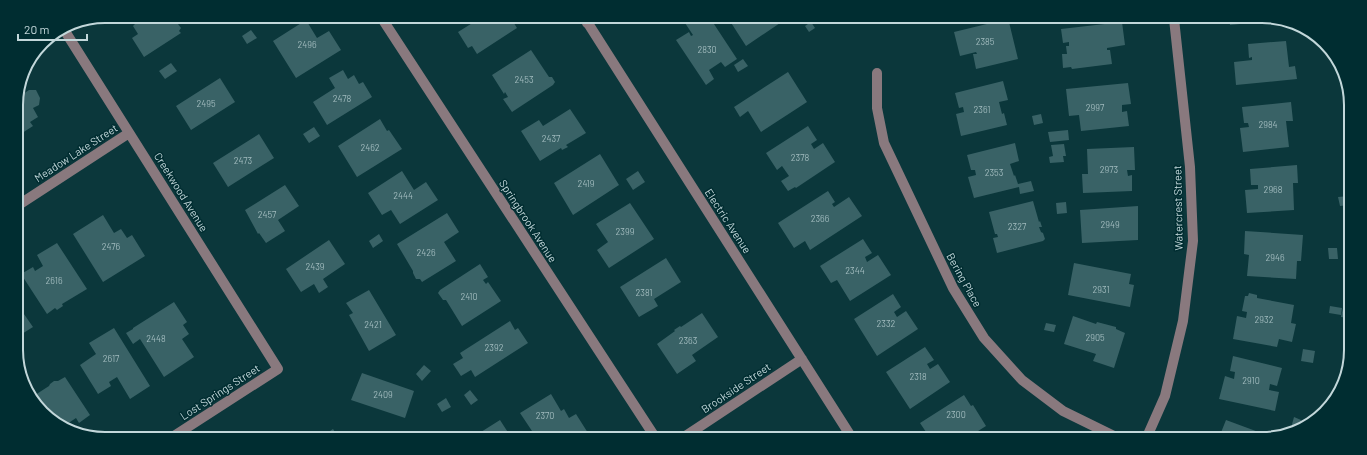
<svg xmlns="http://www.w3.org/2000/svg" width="1367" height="455" font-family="Barlow,sans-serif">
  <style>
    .building { fill: #396266 }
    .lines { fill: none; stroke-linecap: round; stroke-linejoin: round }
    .minor { stroke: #89797e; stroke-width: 10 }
    .labels { text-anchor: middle; stroke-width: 3; stroke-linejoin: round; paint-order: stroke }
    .number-label { font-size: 9px; fill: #a0babd }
    .street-label { font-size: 11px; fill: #c2d7da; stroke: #002d31 }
    .rim { fill: none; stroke: #c2d7da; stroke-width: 2 }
  </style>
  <rect width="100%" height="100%" fill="#0b373b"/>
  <!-- building -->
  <path class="building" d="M130 16H170L175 24H178L181 28 179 31 181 33 144 57 132 38 138 34 133 26 135 24Z
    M482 17H510L517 28 477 54 472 46 468 48 458 32Z
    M687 18H710L737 59 725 67 721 62 709 70 714 79 706 85 676 40 689 32 691 36 693 35 683 20Z
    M728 18H780L783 21 746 46Z
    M994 18H1008L1018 59 976 69 973 54H977L976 52 960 56 954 32 995 22Z
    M1229 19H1278V20L1230 25Z
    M306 20 317 38 329 31 341 50 296 78 273 41Z
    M811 22 815 28 809 32 805 26Z
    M1122 22 1125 45 1107 48V50H1110L1112 64 1072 69 1071 67 1063 68 1062 54H1067L1066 46H1069V42L1063 43 1061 29Z
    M251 30 257 38 247 44 242 36Z
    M1286 41 1289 67 1295 66 1297 79 1236 85 1234 62 1252 60V57L1249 58 1248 44Z
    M531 50 549 77H552L555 82 553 85 512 112 503 99 508 97 505 92 504 94 492 75Z
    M743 59 748 66 738 72 734 65Z
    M171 63 177 71 165 79 159 71Z
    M343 70 348 79 354 75 359 84 363 82 372 97 327 125 313 102 335 88 329 78Z
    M788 72 807 102 761 132 748 111 740 117 734 107Z
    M220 78 235 102 191 130 176 106Z
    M1003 81 1008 100 999 102 1002 114 1004 113 1007 125 961 136 956 114 964 112 963 107 959 108 955 93Z
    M1128 83 1131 104 1122 105V112L1127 111 1129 126 1081 131 1079 115 1069 116 1066 89Z
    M19 87 23 94 29 90H36L40 98 39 105 33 108 38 117 30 122 33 126 16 137V99Z
    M1291 102 1293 121H1286L1289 147 1243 152 1240 128 1249 127 1248 123H1244L1242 107Z
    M570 109 586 133 566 145 568 147 562 150 561 148 540 161 521 131 539 120 543 126Z
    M1041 114 1043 123 1034 125 1032 116Z
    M380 119 387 131 389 130 402 149 357 177 338 146Z
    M808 126 817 140 811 144 814 149 823 143 835 162 796 188 795 187 788 191 781 181 789 176 782 166 777 170 766 153Z
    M314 127 320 136 309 143 303 134Z
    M1068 130 1069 140 1050 142 1048 132Z
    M259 134 274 158 228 187 213 163Z
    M1015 143 1019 161 1010 164 1014 176 1015 175 1018 184 1031 181 1034 191 1020 194 1019 187 974 198 968 177 976 175 975 170H971L967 155Z
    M1064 144 1066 156H1063L1064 162 1050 163 1049 157 1053 156 1051 145Z
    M1134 147 1135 170H1127L1128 176 1132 175V191L1083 193 1082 174H1088L1087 149Z
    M600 154 619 185 573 215 554 183Z
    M1297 165 1298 183H1293L1294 210 1247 213 1245 190 1258 189V185H1251L1250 169Z
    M402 171 414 190 426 182 438 200 400 224 391 210 382 215 368 193Z
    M638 171 645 182 633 190 626 179Z
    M285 185 299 206 278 220 285 231 266 243 259 233 258 234 245 210Z
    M828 191 835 202 832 204 834 207 849 197 862 216 810 250 805 241 794 248 778 223Z
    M1349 196V205L1340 206 1338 197Z
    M1033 201 1039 222 1040 221 1042 227H1039L1041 232 1043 233 1045 239 1043 241 997 253 993 238 998 237 997 234H995L989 212Z
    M1066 202 1067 213 1057 214 1056 203Z
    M630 203 654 239 609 268 597 250 608 242 596 224Z
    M1138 206V240L1082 243 1080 210Z
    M447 213 459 232 444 242 456 261 422 282 420 279H416L413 273V271L397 244Z
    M103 215 114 233 121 229 127 238 132 235 145 256 103 282 73 234Z
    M1245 231 1303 235 1301 261H1297L1296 279 1247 276 1249 255 1244 254Z
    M379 234 383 241 373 248 369 241Z
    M863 239 872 253 865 257 867 262 878 255 891 275 850 301 837 280 831 283 820 266Z
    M329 240 345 264 323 279 328 287 319 293 314 284 301 292 286 269Z
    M57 243 87 289 62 304 63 306 57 310 55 308 47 314 21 274 33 267 35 271 43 266 37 255Z
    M1328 248H1337L1338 259H1329Z
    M666 258 681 282 654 299 658 306 639 317 620 287Z
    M1074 263 1131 274 1129 284 1134 285 1130 307 1068 295Z
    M480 264 488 277 483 280 486 284 488 282 501 301 462 326 446 300H443L438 293 440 290Z
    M369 290 396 335 369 351 349 315 353 313 346 303Z
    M1249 293 1257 295V298L1294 305 1291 323 1296 324 1292 342 1279 339 1277 347 1233 339 1237 316 1246 318 1247 312 1242 311 1245 296H1248Z
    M893 294 901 307 894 312 897 317 906 311 918 329 877 356 854 319Z
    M174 302 187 322 183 325 189 334 182 339 194 357 164 377 140 339 133 344 126 333 133 329V328Z
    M17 304 33 327 17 337Z
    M1330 306 1342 308 1341 315 1329 313Z
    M1343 308 1348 309V318L1341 317Z
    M702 313 718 337 692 355 696 361 677 374 657 344 675 331 674 330 680 326 681 327Z
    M1073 316 1096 324 1097 322 1116 327V329L1125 333 1114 368 1093 361 1096 354 1064 344Z
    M510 321 515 330 518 328 528 343 475 377 471 370 461 376 453 364 463 358 460 353Z
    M1046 323 1056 325 1054 332 1044 330Z
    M114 328 150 386 130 399 117 377 109 382 111 386 98 394 80 365 96 354 89 343Z
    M925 347 934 360 927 364 930 369 938 364 950 382 910 409 886 372Z
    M1303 349 1315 351 1313 363 1301 361Z
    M1233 356 1282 368 1277 386 1270 384 1269 390 1279 392 1275 411 1219 399 1225 376 1234 379 1235 372 1230 371Z
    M424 365 431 371 422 381 416 374Z
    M362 373 414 391 405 418 351 400Z
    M65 377 90 415 79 423 76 418 67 424 71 429 38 409 32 397 49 386 50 384 54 381H58Z
    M470 390 478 400 471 405 464 395Z
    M551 394 561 411 564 409 569 418 576 414 588 433 582 437H536L520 413Z
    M964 395 971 406 973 405 986 426 967 438H930L920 423Z
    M446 398 451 407 442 412 437 404Z
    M1294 417 1301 420 1299 427 1294 429 1291 428Z
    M500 420 511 437H473Z
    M1226 420 1272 437 1268 439H1228L1220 435Z
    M333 429 338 437 317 436 322 433 324 435Z"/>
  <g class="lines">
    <!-- minor -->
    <path class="minor" d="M381 17 655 437
      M584 17 852 438
      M587 23 596 17
      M63 28 278 369 174 436
      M877 73V108L884 143 953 288 984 338 1022 380 1063 411 1118 438
      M17 206 129 133
      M684 437 802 359
      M1146 439 1165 396 1183 321 1193 241 1190 167 1174 19"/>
  </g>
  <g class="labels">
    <!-- number labels -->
    <g class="number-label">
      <text x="985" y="45">2385</text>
      <text x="307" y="48">2496</text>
      <text x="707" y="53">2830</text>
      <text x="524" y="83">2453</text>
      <text x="342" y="102">2478</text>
      <text x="206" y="107">2495</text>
      <text x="1095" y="111">2997</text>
      <text x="982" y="113">2361</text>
      <text x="1268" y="128">2984</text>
      <text x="551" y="142">2437</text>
      <text x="370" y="151">2462</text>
      <text x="800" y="161">2378</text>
      <text x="243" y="164">2473</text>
      <text x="1109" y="173">2973</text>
      <text x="994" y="176">2353</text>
      <text x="586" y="187">2419</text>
      <text x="1273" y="193">2968</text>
      <text x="403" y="199">2444</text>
      <text x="267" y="218">2457</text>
      <text x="820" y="222">2366</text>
      <text x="1110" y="228">2949</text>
      <text x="1017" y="230">2327</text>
      <text x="625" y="235">2399</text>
      <text x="111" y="250">2476</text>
      <text x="426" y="256">2426</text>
      <text x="1275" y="261">2946</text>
      <text x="315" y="270">2439</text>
      <text x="855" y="274">2344</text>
      <text x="54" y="284">2616</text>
      <text x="1101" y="293">2931</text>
      <text x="644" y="296">2381</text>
      <text x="469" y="300">2410</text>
      <text x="1264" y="323">2932</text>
      <text x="886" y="327">2332</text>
      <text x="373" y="328">2421</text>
      <text x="1095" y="341">2905</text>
      <text x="156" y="342">2448</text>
      <text x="688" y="344">2363</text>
      <text x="494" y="351">2392</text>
      <text x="111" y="362">2617</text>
      <text x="918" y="380">2318</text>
      <text x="1251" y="384">2910</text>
      <text x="383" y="398">2409</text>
      <text x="956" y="418">2300</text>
      <text x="545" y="419">2370</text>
    </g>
    <!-- street labels -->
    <g class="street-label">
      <text transform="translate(76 153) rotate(-33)" y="4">Meadow Lake Street</text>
      <text transform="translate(181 192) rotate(58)" y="4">Creekwood Avenue</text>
      <text transform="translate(1178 208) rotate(-91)" y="4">Watercrest Street</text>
      <text transform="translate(528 221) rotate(57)" y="4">Springbrook Avenue</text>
      <text transform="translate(728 221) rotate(57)" y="4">Electric Avenue</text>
      <text transform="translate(964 280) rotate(61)" y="4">Bering Place</text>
      <text transform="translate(736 388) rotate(-34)" y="4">Brookside Street</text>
      <text transform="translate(220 392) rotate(-33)" y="4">Lost Springs Street</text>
    </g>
  </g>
  <!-- crop -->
  <path d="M0 0H1367V455H0ZM105 23H1262A82 82 0 0 1 1344 105V350A82 82 0 0 1 1262 432H105A82 82 0 0 1 23 350V105A82 82 0 0 1 105 23Z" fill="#002d31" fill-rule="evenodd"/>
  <path class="rim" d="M105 23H1262A82 82 0 0 1 1344 105V350A82 82 0 0 1 1262 432H105A82 82 0 0 1 23 350V105A82 82 0 0 1 105 23Z"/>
  <!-- scale -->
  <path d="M18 34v6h69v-6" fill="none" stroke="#c2d7da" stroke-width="2"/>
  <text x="24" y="34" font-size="12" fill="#c2d7da" stroke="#002d31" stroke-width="3" paint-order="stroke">20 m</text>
</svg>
